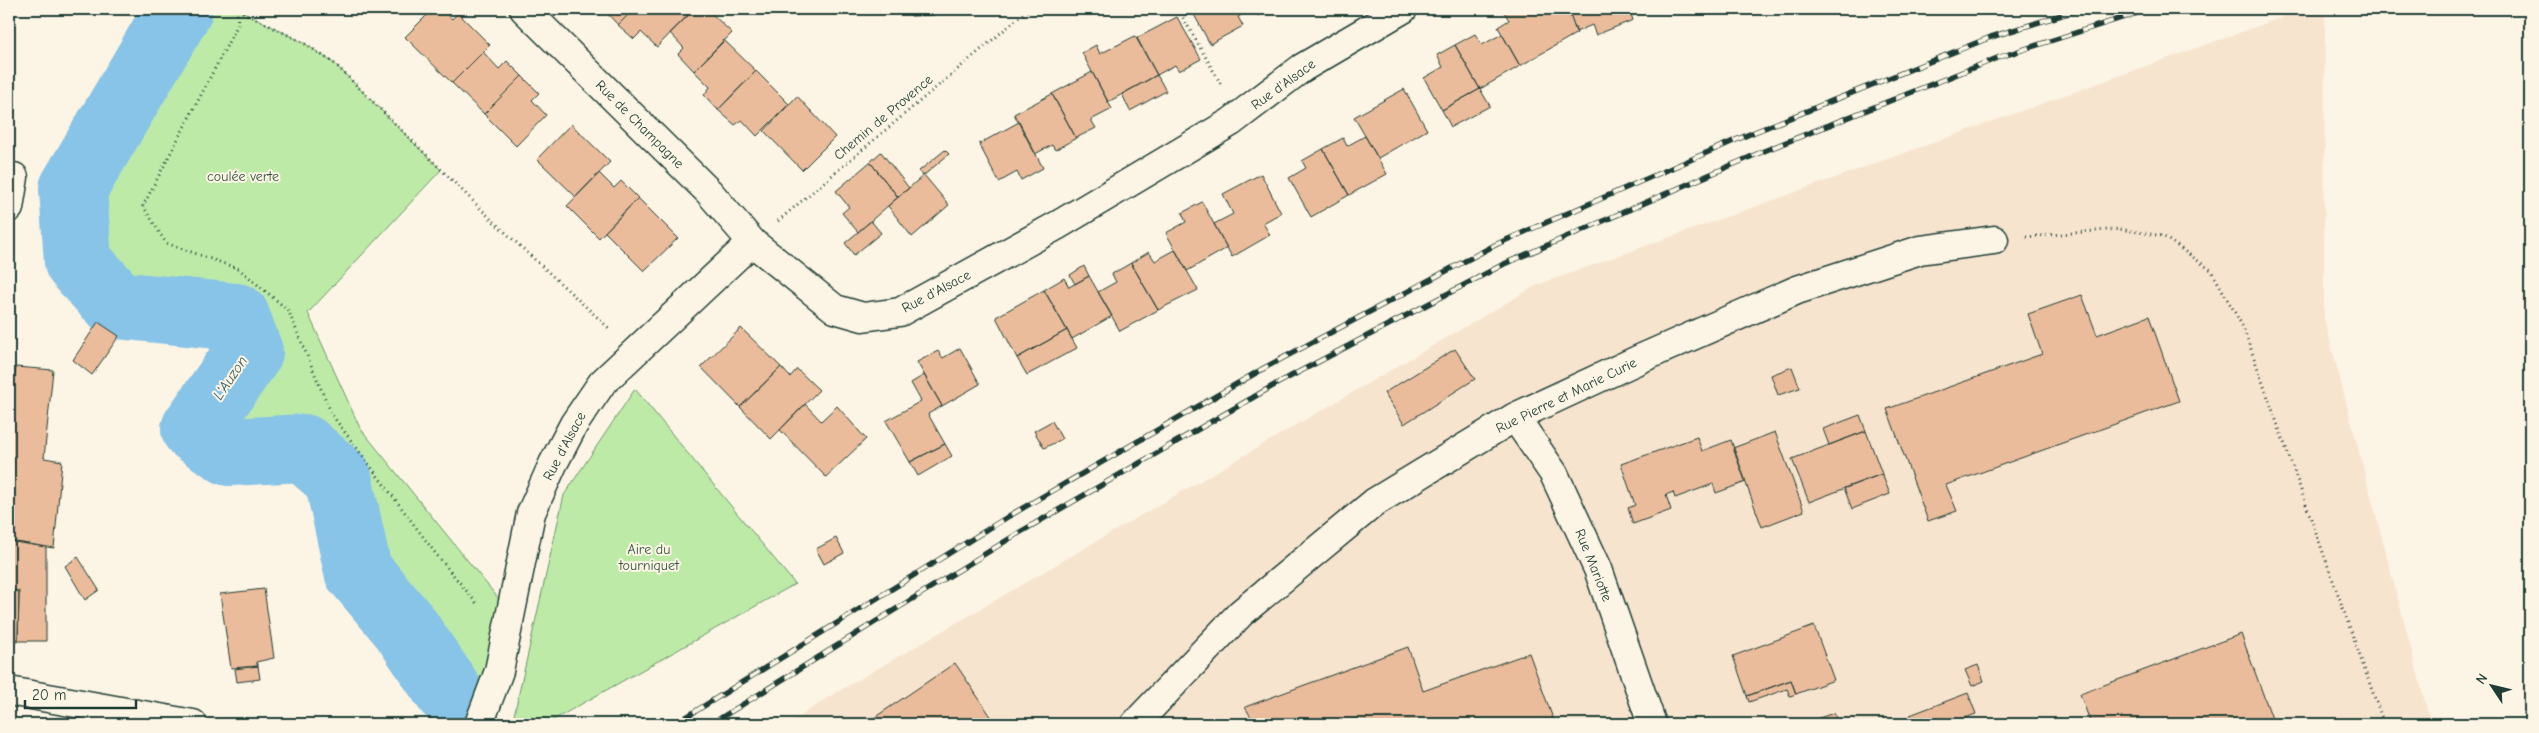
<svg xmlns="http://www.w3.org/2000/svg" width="2539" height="733" font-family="'Comic Neue',sans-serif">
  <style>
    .built { fill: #f7e4cf }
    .green { fill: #beeaa8; stroke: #6e946e }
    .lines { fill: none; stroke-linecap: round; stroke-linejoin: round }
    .river { stroke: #88c3e8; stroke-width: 68 }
    .building { fill: #ebbc9b; stroke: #1f3d34 }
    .street-casing { stroke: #1f3d34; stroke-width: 31 }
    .path { stroke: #1f3d34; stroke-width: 3; stroke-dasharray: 1 4; stroke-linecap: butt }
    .street { stroke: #fcf5e5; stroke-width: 28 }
    .rail-casing { stroke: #1f3d34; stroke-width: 5.5 }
    .rail { stroke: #fcf5e5; stroke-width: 4; stroke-dasharray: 11; stroke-linecap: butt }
    .labels { text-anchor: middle; stroke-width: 4; stroke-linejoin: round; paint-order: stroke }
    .street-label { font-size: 14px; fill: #1f3d34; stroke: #fcf5e5 }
    .park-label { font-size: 14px; fill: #375745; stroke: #fcf5e5 }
    .water-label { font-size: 15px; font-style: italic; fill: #395e61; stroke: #fcf5e5 }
  </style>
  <rect width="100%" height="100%" fill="#fcf5e5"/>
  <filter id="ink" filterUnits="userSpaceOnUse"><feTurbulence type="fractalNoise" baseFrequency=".02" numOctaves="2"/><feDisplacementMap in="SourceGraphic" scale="10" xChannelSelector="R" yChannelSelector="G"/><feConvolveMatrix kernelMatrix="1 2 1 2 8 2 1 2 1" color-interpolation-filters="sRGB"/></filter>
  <g filter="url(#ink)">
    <!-- built -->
    <path class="built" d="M2305 9H2325L2324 318 2431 724H789L827 698 1537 285Z"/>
    <!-- green -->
    <path class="green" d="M179 9H238L304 43 335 64 441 170 308 313 360 428 511 614 494 686 448 691 405 627 358 571 338 478 303 448 230 452 195 429 249 352 236 317 117 305 78 262 97 208 73 189Z
      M635 389 795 584 546 724H512L564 495Z"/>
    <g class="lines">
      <!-- river -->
      <path class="river" d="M179 9 73 189 78 262 117 305 236 317 249 352 195 429 230 452 303 448 338 478 358 571 405 627 448 691"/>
    </g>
    <!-- building -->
    <path class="building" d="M433 9H441L452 19 458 13 490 45 452 83 405 37Z
      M603 9H634L618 25Z
      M634 9H682L688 15 657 47 641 32 634 39 618 25Z
      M695 9H707L732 33 694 71 678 54 684 48 670 33Z
      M911 9H951V12L935 11 934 15 911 16Z
      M1191 9H1252L1238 17 1243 26 1210 44Z
      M1254 9H1271L1258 16Z
      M1509 9H1568L1577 33 1520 66 1498 27 1509 20 1504 12Z
      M1568 9H1629L1633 20 1596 35 1592 25 1576 32Z
      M1629 9H1644L1631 14Z
      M1177 17 1201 59 1179 71 1175 65 1157 75 1137 38Z
      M1475 34 1482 45 1502 34 1520 66 1480 89 1455 45Z
      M1135 36 1157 75 1108 102 1082 53 1096 45 1100 54Z
      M724 40 756 71 718 110 704 95 710 87 694 71Z
      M1455 45 1480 89 1442 110 1424 78 1443 67 1437 55Z
      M483 52 499 69 507 61 522 76 484 114 452 83Z
      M756 71 789 104 757 136 742 120 735 125 718 110Z
      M1092 72 1112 109 1091 120 1096 128 1076 138 1052 94Z
      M1157 75 1166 91 1130 111 1122 94Z
      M522 76 539 93 532 100 546 115 516 146 484 114Z
      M1404 89 1427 130 1378 158 1354 117Z
      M1480 89 1490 106 1451 127 1442 110Z
      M1052 94 1076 138 1055 150 1052 145 1035 154 1014 114Z
      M797 96 835 137 802 170 764 131Z
      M1019 122 1043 168 1021 180 1017 172 999 182 979 144Z
      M571 124 610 162 576 197 537 159Z
      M1365 136 1387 174 1349 195 1323 149 1343 138 1347 146Z
      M1323 149 1349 195 1311 217 1289 178 1306 168 1302 161Z
      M945 150 949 154 923 176 919 171Z
      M881 152 909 188 898 197 870 162Z
      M870 162 898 197 858 232 842 213 849 207 836 191Z
      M599 173 614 188 621 181 638 198 599 238 567 206Z
      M1261 174 1281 213 1263 223 1270 235 1232 257 1214 224 1233 214 1223 194Z
      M924 175 949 205 912 237 888 206Z
      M638 198 678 238 644 271 605 232Z
      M1202 202 1227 248 1187 271 1166 233 1186 222 1182 213Z
      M871 221 881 233 854 255 845 243Z
      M1175 250 1198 290 1158 310 1131 263 1149 252 1155 261Z
      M1131 263 1158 310 1120 331 1098 292 1116 282 1112 274Z
      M1084 266 1089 276 1075 284 1070 275Z
      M1089 276 1112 316 1072 339 1044 290 1064 278 1069 287Z
      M1044 290 1067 330 1017 358 996 317Z
      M2082 295 2097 335 2149 316 2179 401 1946 485 1957 511 1928 521 1887 409 2042 354 2028 314Z
      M98 322 119 336 92 375 73 360Z
      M741 328 781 367 740 407 701 367Z
      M1067 330 1077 348 1027 375 1017 358Z
      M960 348 980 384 942 406 917 362 938 351 943 358Z
      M1455 349 1475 379 1404 424 1384 393Z
      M16 367 53 370 44 458 62 461 54 548 9 541V426Z
      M781 367 790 377 797 369 819 390 771 439 740 407Z
      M1792 367 1800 388 1778 395 1771 375Z
      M924 375 942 406 928 414 945 444 910 462 886 421 921 401 911 383Z
      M805 404 821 421 837 406 866 439 826 477 780 430Z
      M1860 415 1866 431 1829 445 1823 429Z
      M1052 421 1062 439 1044 448 1034 431Z
      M1866 431 1882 474 1809 502 1792 459Z
      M1775 432 1804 511 1762 527 1733 448Z
      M1697 437 1702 451 1731 440 1746 482 1716 493 1713 484 1675 498 1673 492 1666 495 1671 510 1633 524 1628 508 1635 505 1621 464Z
      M945 444 952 456 918 476 910 462Z
      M1882 474 1890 494 1852 509 1844 488Z
      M836 538 844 553 824 564 816 549Z
      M9 541 46 547V641H18L19 591H9Z
      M78 557 99 590 85 600 65 566Z
      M264 589 274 658 256 662 258 666 231 668 220 594Z
      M9 591H19L18 641 9 640Z
      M1814 626 1834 680 1796 694 1791 680 1747 696 1733 656Z
      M2241 634 2274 724H2091L2080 694Z
      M1408 647 1423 691 1529 653 1555 724H1255L1245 707Z
      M955 663 996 724H865Z
      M1978 665 1984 681 1972 686 1965 670Z
      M258 666 260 679 237 682 235 669Z
      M1791 680 1796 694 1790 696 1787 689 1749 702 1747 696Z
      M1968 693 1976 714 1948 724H1913L1910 715Z
      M1834 713 1838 724H1801Z"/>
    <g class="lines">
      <defs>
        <path id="street" d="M524 9 709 192 752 242 835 309 863 317 900 312 1058 225 1231 122 1302 68 1403 9
          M9 208 14 177
          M1515 417 1554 474 1598 569 1652 724
          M9 691 193 724
          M479 724 499 671 531 513 553 464 574 424 602 383 752 242
          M1135 724 1241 613 1375 502 1515 417 1642 358 1797 290 1920 250 1994 240"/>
      </defs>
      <!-- street casing -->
      <use href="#street" class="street-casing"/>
      <!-- path -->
      <path class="path" d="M237 9 238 24 143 206 166 243 239 269 288 310 332 415 436 554 478 605
        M1178 9 1222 86
        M238 10 304 43 335 64 493 221 611 330
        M778 221 1029 9
        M2026 237 2119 229 2163 236 2211 270 2243 327 2384 724"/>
      <!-- street -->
      <use href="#street" class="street"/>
      <defs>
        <path id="rail" d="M675 724 1009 516 1266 367 1497 244 1752 133 1991 37 2081 9
          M711 724 1017 534 1278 383 1504 264 1764 151 2000 57 2150 9"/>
      </defs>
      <!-- rail casing -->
      <use href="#rail" class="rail-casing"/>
      <!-- rail -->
      <use href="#rail" class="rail"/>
    </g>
  </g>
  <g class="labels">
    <!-- street labels -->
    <g class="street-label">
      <text transform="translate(1283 84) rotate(-36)" y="5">Rue d'Alsace</text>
      <text transform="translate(883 117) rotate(-40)" y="5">Chemin de Provence</text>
      <text transform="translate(640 124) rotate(45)" y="5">Rue de Champagne</text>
      <text transform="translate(936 291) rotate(-28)" y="5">Rue d'Alsace</text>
      <text transform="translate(1566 395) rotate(-26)" y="5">Rue Pierre et Marie Curie</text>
      <text transform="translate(564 446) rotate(-62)" y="5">Rue d'Alsace</text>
      <text transform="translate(1594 565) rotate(68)" y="5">Rue Mariotte</text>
    </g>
    <!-- park labels -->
    <g class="park-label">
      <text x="243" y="181">coulée verte</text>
      <text x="649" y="554">Aire du<tspan x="649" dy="16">tourniquet</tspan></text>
    </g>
    <!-- water labels -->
    <g class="water-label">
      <text transform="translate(230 378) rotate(-56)" y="5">L'Auzon</text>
    </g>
  </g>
  <!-- margin -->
  <rect width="2539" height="733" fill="none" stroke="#fcf5e5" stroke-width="30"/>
  <rect x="15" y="15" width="2509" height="703" fill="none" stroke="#1f3d34" stroke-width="2" filter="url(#ink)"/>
  <!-- north arrow -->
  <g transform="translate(2492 686) rotate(305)" stroke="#fcf5e5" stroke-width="4" paint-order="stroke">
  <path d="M0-4L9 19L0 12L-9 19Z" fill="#1f3d34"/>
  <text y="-8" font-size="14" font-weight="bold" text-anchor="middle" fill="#1f3d34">N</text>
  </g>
  <!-- scale -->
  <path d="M25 700v8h111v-8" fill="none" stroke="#1f3d34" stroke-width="2.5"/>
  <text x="32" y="700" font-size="15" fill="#1f3d34" stroke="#fcf5e5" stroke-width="4" paint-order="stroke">20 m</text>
</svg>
